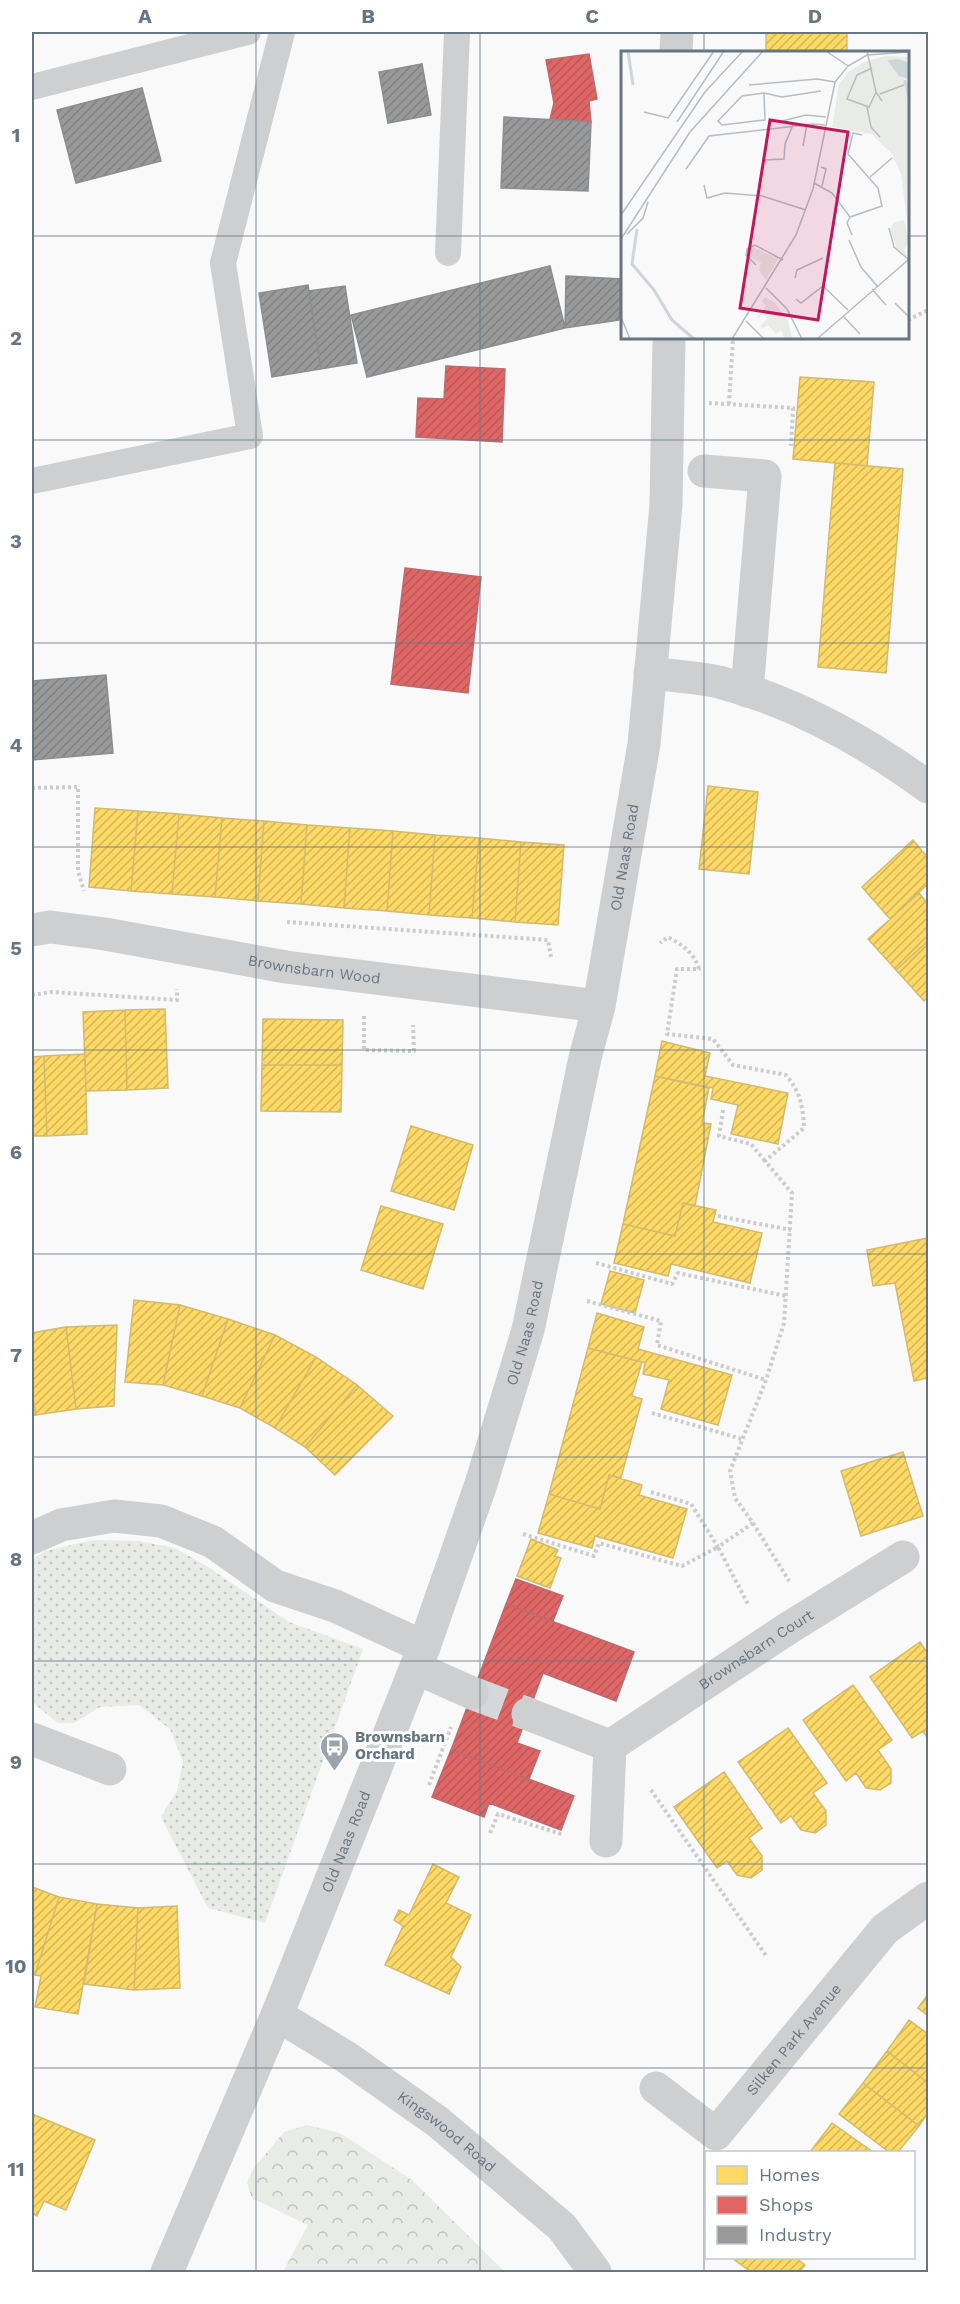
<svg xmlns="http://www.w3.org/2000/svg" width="960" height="2304" font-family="'Work Sans',sans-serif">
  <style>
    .grass { fill: url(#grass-dots) }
    .park { fill: url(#park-crowns) }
    .homes { fill: url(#homes-hatch); stroke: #d1bb6f; stroke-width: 1.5 }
    .shops { fill: url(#shops-hatch); stroke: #bb6b6f; stroke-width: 1.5 }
    .industry { fill: url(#industry-hatch); stroke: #898e92; stroke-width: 1.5 }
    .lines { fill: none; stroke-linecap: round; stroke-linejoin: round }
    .street-tunnel { stroke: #d4d8dc; stroke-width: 33; stroke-dasharray: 33 16; stroke-linecap: butt }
    .path { stroke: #cbcccd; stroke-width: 4; stroke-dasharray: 3 3; stroke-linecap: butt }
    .lane { stroke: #cecfd0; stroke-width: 26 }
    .street { stroke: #cecfd0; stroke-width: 33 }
    .grid { fill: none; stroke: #657683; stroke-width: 1.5; stroke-opacity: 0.55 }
    .labels { text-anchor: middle; stroke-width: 6; stroke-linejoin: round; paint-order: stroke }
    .street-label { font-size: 15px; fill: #657683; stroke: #fff }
    .poi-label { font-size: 15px; font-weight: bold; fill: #657683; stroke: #fff; text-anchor: start }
    .inset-river { fill: none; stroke: #ced6d9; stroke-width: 3 }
    .inset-road { fill: none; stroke: #b5bdc3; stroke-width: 1.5 }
    .view { fill: #c2185b; fill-opacity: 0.15; stroke: #c2185b; stroke-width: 3 }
    .inset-edge { fill: none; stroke: #657683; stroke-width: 3 }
    .neatline { fill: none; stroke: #657683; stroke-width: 2 }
    .grid-label { font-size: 20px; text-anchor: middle; font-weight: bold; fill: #657683 }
  </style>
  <defs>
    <pattern id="grass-dots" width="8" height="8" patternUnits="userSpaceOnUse" patternTransform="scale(1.5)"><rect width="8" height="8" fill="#e8ebe6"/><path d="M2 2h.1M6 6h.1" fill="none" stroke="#c0c3c0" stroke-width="1.8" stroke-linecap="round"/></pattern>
    <pattern id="park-crowns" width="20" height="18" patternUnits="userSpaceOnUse" patternTransform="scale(1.5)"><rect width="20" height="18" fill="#e8ebe6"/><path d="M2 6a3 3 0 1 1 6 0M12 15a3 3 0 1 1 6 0" fill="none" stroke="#c0c3c0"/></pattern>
    <pattern id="homes-hatch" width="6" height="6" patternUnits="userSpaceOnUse" patternTransform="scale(1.5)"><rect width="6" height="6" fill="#ffd966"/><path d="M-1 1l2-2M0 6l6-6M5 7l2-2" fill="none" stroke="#d2b559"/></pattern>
    <pattern id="shops-hatch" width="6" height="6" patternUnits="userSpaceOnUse" patternTransform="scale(1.5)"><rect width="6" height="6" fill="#e06666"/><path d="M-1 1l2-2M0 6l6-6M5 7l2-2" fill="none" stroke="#b95959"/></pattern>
    <pattern id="industry-hatch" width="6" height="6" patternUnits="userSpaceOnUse" patternTransform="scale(1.5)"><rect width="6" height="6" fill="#999"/><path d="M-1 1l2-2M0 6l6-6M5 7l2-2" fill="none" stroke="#808182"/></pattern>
  </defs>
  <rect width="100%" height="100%" fill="#f9f9f9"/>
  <!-- grass -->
  <path class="grass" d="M92 1540 139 1541 175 1548 208 1567 289 1622 363 1649 265 1923 208 1908 161 1817 177 1791 183 1762 170 1729 139 1705 100 1707 74 1723H58L32 1702V1560L45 1551Z"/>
  <!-- park -->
  <path class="park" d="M307 2125 340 2133 412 2180 505 2272H283L308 2225 252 2198 247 2183 253 2169 284 2132Z"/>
  <!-- homes -->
  <path class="homes" d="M766 32H847V52H766Z
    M800 377 874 382 867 466 793 459Z
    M835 463 903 469 886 673 818 667Z
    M708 786 758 792 749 874 699 869Z
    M95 808 138 811 131 891 89 887Z
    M138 811 179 814 172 894 131 891Z
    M179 814 222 818 215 897 172 894Z
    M222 818 264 821 258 901 215 897Z
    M264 821 307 825 301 904 258 901Z
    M307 825 350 828 344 908 301 904Z
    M350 828 393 831 387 911 344 908Z
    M393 831 435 835 429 915 387 911Z
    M435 835 479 838 472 918 429 915Z
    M479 838 521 842 515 922 472 918Z
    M913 840 928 858V884L890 919 862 887Z
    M521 842 564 845 558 925 515 922Z
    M919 893 928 904V941L896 970 868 939Z
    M928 941V997L924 1001 896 970Z
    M165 1009 168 1088 127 1090 125 1010Z
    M125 1010 127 1090 86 1091 83 1012Z
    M263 1019 343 1020 342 1065H262Z
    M662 1041 710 1053 705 1076 788 1093 778 1144 731 1134 738 1105 711 1099 713 1088 655 1076Z
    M85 1054 87 1134 47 1136 44 1056Z
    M44 1056 47 1136H32V1057Z
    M262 1065H342L341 1112 261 1111Z
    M655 1076 709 1088 702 1123 711 1124 695 1206 683 1203 675 1236 623 1224Z
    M411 1126 473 1145 454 1210 391 1191Z
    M683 1203 716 1210 713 1222 762 1233 750 1283 671 1264 668 1276 614 1263 623 1224 675 1236Z
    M381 1206 443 1224 423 1289 361 1270Z
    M928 1238V1378L914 1381 895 1283 873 1286 867 1250Z
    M610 1271 644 1280 635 1313 601 1304Z
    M134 1300 180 1305 163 1385 125 1382Z
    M180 1305 228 1319 202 1396 163 1385Z
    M597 1313 644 1327 638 1349 732 1375 718 1425 661 1409 669 1380 643 1374 645 1363 588 1348Z
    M228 1319 275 1335 240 1408 202 1396Z
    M117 1325 114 1406 76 1409 66 1327Z
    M66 1327 76 1409 36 1415 32 1393V1333Z
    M275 1335 316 1357 275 1428 240 1408Z
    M588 1348 642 1362 632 1396 642 1399 621 1478 609 1475 600 1509 549 1494Z
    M316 1357 357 1385 305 1447 275 1428Z
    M357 1385 393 1416 335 1475 305 1447Z
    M32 1393 36 1415 32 1416Z
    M903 1452 923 1516 861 1536 841 1471Z
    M609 1475 642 1485 639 1495 687 1509 673 1558 595 1536 592 1548 538 1533 549 1494 600 1509Z
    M531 1539 558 1550 555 1556 561 1558 550 1588 517 1576Z
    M920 1642 928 1654V1739L923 1731 912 1738 870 1677Z
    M853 1685 892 1740 878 1750 891 1769V1783L880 1790 866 1788 856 1773 846 1781 803 1720Z
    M788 1728 827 1783 813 1793 826 1811V1825L815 1833 801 1830 791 1816 781 1823 738 1762Z
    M724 1772 762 1828 749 1838 762 1856V1870L751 1878 737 1875 727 1861 717 1868 674 1807Z
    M433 1864 459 1877 446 1903 471 1915 451 1957 461 1967 449 1994 385 1965 403 1926 394 1920 399 1910 409 1915Z
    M32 1887 59 1897 35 1975 32 1974Z
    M59 1897 97 1904 78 2014 35 2007 41 1976 35 1975Z
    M97 1904 138 1908 134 1990 84 1984Z
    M177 1906 180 1988 134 1990 138 1908Z
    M928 1994V2016L918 2008Z
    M909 2020 928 2034V2083L887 2051Z
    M887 2051 928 2083V2113L919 2126 863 2083Z
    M863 2083 919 2126 898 2152H889L839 2114Z
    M32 2114 95 2140 66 2210 44 2201 37 2216 32 2213Z
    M832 2123 873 2152H810Z
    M732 2258H796L805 2265 799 2272H751Z"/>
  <!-- shops -->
  <path class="shops" d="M589 54 597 99 589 101 591 122 550 119 554 103 546 60Z
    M446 366 505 369 502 442 416 437 418 398 444 399Z
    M405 568 481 577 468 693 391 684Z
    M516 1579 563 1596 553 1621 506 1604Z
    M506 1604 634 1652 616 1701 543 1673 517 1743 540 1751 529 1779 451 1750Z
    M451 1750 574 1796 561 1830 489 1803 484 1817 432 1797Z"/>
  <!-- industry -->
  <path class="industry" d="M422 64 431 115 388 123 379 72Z
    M142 88 161 161 76 183 57 110Z
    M504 117 591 122 588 191 501 188Z
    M550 266 565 328 367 377 351 315Z
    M566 276 622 279 619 320 565 328Z
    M308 285 321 369 272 377 259 293Z
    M345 286 357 363 321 369 309 291Z
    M106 675 113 753 32 760V681Z"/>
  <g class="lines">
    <!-- street-tunnel -->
    <path class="street-tunnel" d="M472 1693 528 1714"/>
    <!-- path -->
    <path class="path" d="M908 320 928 310
      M830 338H843
      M709 403 793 408 791 446
      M729 404 733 338
      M32 788 78 787V871L84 891
      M287 922 548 940 551 957
      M32 995 52 992 177 1000V989
      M364 1016V1050L414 1051 413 1025
      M723 1110 719 1136 751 1144 765 1161
      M718 1216 791 1230
      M596 1263 672 1284 678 1273 786 1296
      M587 1301 661 1321 657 1345 766 1380
      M652 1413 742 1439
      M651 1492 691 1504 718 1547 753 1523 735 1498 730 1471 766 1380 784 1323 792 1193 765 1161 804 1128C803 1105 800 1092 786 1075L733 1065 713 1039 667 1034 677 969H699C694 953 683 945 668 937L660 943
      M753 1523 789 1581
      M523 1534 594 1556 599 1543 682 1566 718 1547 749 1606
      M429 1785 451 1727
      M651 1790 767 1957
      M490 1833 498 1814 564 1835"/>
    <!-- lane -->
    <path class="lane" d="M32 87 248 32
      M448 253 457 32
      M32 481 250 436 223 263 282 32"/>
    <!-- street -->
    <g class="street">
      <path d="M676 52 677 32"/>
      <path d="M704 471 765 476 747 691"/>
      <path d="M650 673C673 676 697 677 719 682 796 702 865 741 928 787"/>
      <path id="s1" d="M32 930 50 927 105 934 286 967 599 1006"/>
      <path d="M32 1538 61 1525 114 1516 161 1521 213 1542 275 1586 335 1606 424 1647"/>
      <path d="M416 1668 472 1693"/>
      <path d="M528 1714 610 1746"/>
      <path d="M32 1739 110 1769"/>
      <path id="s2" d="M606 1841 610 1746 787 1629 903 1557"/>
      <path id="s3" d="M277 2015 346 2057 438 2122 562 2227 595 2272"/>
      <path id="s4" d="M656 2088 716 2134 885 1929 928 1898"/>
      <path id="s5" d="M167 2272 277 2015 424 1647 481 1484 528 1330 585 1058 599 1006 644 744 666 505 669 338"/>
    </g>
  </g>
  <!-- grid -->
  <path class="grid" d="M256 32V2272M480 32V2272M704 32V52M32 236H622M908 236H928M704 338V2272M32 440H928M32 643H928M32 847H928M32 1050H928M32 1254H928M32 1457H928M32 1661H928M32 1864H928M32 2068H928"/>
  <!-- icons -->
  <defs>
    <symbol id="bus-pin" viewBox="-11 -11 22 30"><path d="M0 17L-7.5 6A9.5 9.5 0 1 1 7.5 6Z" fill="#99a4ac" stroke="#fff"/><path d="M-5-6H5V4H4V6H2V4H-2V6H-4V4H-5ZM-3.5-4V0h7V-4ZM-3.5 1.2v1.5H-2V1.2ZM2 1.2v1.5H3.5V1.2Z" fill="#fff"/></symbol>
  </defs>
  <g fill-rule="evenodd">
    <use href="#bus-pin" x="318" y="1730" width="33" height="45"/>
  </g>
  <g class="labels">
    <!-- street labels -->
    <g class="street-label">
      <text dy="5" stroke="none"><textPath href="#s5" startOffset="1492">Old Naas Road</textPath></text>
      <text dy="5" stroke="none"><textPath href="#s1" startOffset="286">Brownsbarn Wood</textPath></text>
      <text dy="5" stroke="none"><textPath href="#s5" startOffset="1006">Old Naas Road</textPath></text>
      <text dy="5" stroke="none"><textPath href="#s2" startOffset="270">Brownsbarn Court</textPath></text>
      <text dy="5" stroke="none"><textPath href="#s5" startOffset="466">Old Naas Road</textPath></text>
      <text dy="5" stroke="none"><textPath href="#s4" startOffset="198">Silken Park Avenue</textPath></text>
      <text dy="5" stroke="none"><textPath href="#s3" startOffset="206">Kingswood Road</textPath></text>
    </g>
    <!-- poi labels -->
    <g class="poi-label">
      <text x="355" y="1742">Brownsbarn<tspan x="355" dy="17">Orchard</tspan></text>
    </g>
  </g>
  <!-- overview -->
  <g transform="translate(621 51)">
    <rect width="288" height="288" fill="#f9f9f9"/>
    <path d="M283 169 288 190 283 199 288 207 276 198 270 180 272 172ZM132 196 157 208 145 229 138 219 140 212 128 205Z" fill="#e8ebe6"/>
    <path d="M144 246 154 252 167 269 171 288H164L160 279 155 283 147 274 141 278 139 275 146 268 143 263 134 269 145 254 141 251Z" fill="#e8ebe6"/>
    <path d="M265 5 288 6V184L280 123 271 103 251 83 211 76 218 33 227 21 245 10Z" fill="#e8ebe6"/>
    <path d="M278 8 288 12V28L278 25 266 9Z" fill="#ced6d9"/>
    <path class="inset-river" d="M7 0 12 34M284 29 288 47M16 178 11 213 33 239 51 269 73 288"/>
    <path class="inset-road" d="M205 0 227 15M246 0 255 41 261 50M251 17 236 24 226 48 248 56 255 41M128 34 196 28 214 31M143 42 144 69 101 74 97 70 121 45ZM143 42 161 46 200 40M259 43 283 34M246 56 250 76 259 86M23 61 47 67 93 0M161 70 185 64 205 66M56 71 103 0M182 95 186 73M144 109 163 108 164 93 172 74M200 116 205 118 201 135M65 118 88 85 192 73 204 74M249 126 271 107M193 132 211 142 229 166 261 155 257 137 227 103 232 82 241 84M83 134 86 147 104 142 141 145 185 159M0 164 84 41 122 0M229 166 226 172 231 184M268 177 273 196 288 209M6 183 22 167 27 151M0 188 69 81 142 0M228 189 240 216 257 236M135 214 125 204 126 198 134 194 162 209M174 227 176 219 202 207M145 237 166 258 181 288M251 238 265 254M175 248 180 252 202 235 227 259M274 252 288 266M222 265 239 283M0 266 9 288M125 270 143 288M111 288 175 184 192 138 214 31 227 15 246 4 288 1M196 288 287 209"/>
    <path class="view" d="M149 69 227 81 197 269 119 257Z"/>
    <rect width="288" height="288" class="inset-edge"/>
  </g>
  <!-- border -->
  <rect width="960" height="2304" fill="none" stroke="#ffffff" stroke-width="66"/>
  <!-- legend -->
  <rect x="705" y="2151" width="210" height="108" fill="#ffffff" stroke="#c1c8cd" stroke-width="1.5"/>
  <rect x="717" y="2166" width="30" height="18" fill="#ffd966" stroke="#c1c8cd" stroke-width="1.5"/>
  <text x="759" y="2181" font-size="18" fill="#657683">Homes</text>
  <rect x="717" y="2196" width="30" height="18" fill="#e06666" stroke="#c1c8cd" stroke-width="1.5"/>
  <text x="759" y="2211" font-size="18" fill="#657683">Shops</text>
  <rect x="717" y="2226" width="30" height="18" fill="#999999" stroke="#c1c8cd" stroke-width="1.5"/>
  <text x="759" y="2241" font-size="18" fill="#657683">Industry</text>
  <rect x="33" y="33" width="894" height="2238" class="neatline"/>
  <g class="grid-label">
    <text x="145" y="23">A</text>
    <text x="368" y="23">B</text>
    <text x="592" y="23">C</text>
    <text x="815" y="23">D</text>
    <text x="16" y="142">1</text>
    <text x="16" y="345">2</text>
    <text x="16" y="548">3</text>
    <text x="16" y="752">4</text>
    <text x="16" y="955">5</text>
    <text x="16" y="1159">6</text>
    <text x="16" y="1362">7</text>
    <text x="16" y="1566">8</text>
    <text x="16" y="1769">9</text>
    <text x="16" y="1973">10</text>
    <text x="16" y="2176">11</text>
  </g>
</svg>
